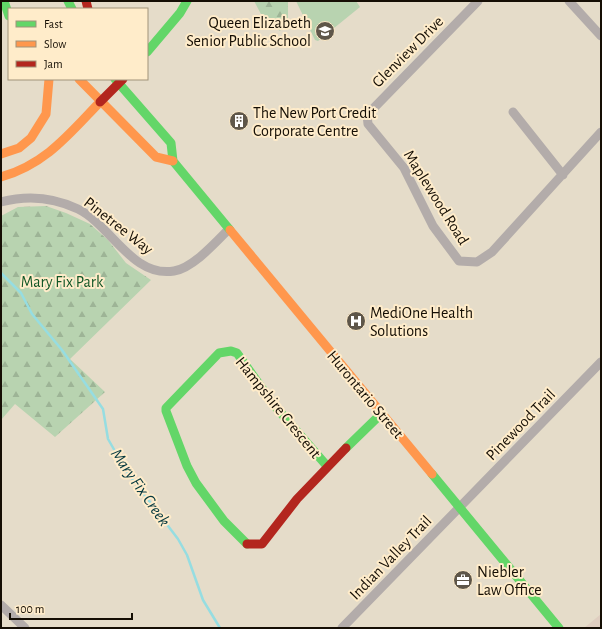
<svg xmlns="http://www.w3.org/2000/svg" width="602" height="629" font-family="'Alegreya Sans',sans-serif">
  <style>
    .commercial { fill: #dfcec0 }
    .green { fill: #b8d3b0 }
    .forest { fill: url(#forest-firs) }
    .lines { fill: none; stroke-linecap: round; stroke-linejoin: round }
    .stream { stroke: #96dde1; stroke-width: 2.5 }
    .street { stroke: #b3acaa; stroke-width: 9 }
    .fast { stroke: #63d668; stroke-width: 9 }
    .slow { stroke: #ff974d; stroke-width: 9 }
    .jam { stroke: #b3261e; stroke-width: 9 }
    .labels { text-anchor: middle; stroke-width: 4; stroke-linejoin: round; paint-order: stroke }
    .poi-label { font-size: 16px; fill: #150e04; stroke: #ffecca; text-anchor: start }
    .street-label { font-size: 16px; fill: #150e04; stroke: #ffecca }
    .park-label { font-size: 16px; fill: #115626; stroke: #ffecca }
    .water-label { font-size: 17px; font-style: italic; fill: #04383f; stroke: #ffecca }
  </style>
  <defs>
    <pattern id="forest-firs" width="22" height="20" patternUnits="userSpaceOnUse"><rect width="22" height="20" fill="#b8d3b0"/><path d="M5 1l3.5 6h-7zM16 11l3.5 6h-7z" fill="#9db496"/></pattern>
  </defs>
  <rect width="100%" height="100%" fill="#e5dcc9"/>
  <!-- commercial -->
  <path class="commercial" d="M601 614V628H584Z"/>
  <!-- green -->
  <path class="green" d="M296 1H356L360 7 318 41 315 40Z"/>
  <!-- forest -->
  <path class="forest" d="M254 1H288V18L280 31 262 16Z
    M46 206 66 213 90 224 108 240 126 263 151 280 70 359 105 392 55 437 15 404 1 420V216L18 207Z"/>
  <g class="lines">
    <!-- stream -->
    <path class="stream" d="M1 273 21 293 32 314 62 350 103 409 108 439 127 472 178 539 187 555 203 600 220 628"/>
    <!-- street -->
    <path class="street" d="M478 1 367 115 368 124 404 168 433 226 459 261 477 262 492 252 601 132
      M569 1 601 36
      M513 112 563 175
      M1 202C27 195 53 197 78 209 111 225 132 278 174 271 193 268 216 242 229 229
      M1 605 25 628
      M342 628 601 362"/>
    <!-- fast -->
    <path class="fast" d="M4 1 9 16
      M68 1 72 9
      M147 52 180 13 187 1
      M115 79 171 143 173 161 230 230
      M346 448 382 413
      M432 474 559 628
      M247 544 224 521 196 483 187 466 166 411V408L219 353 231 351 237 353 274 405 327 466"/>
    <!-- slow -->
    <path class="slow" d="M79 79 156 157 173 161
      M1 154 19 148 31 138 46 114 49 79
      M1 177C46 164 69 134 100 102
      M230 230 432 474"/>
    <!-- jam -->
    <path class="jam" d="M86 1 88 9
      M100 102 123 79
      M247 544H262L297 499 346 448"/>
  </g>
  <!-- icons -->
  <defs>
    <symbol id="school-disc" viewBox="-11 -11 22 22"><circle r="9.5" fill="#5e5649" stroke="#ffecca"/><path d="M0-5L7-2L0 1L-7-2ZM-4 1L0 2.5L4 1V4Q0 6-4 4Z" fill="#fff"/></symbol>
    <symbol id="building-disc" viewBox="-11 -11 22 22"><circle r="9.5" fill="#5e5649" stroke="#ffecca"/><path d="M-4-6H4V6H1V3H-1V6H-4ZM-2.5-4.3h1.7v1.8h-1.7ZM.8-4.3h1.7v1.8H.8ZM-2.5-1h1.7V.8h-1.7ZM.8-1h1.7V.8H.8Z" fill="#fff"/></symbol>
    <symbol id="hospital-disc" viewBox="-11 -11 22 22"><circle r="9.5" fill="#5e5649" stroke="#ffecca"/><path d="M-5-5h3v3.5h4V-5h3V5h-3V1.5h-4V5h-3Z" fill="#fff"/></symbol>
    <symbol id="office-disc" viewBox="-11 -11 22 22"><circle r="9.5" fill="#5e5649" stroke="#ffecca"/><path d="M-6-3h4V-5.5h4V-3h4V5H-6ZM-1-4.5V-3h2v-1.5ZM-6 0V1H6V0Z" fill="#fff"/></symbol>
  </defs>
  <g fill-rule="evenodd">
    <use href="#school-disc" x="314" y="20" width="22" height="22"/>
    <use href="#building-disc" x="228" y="110" width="22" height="22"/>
    <use href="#hospital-disc" x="345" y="310" width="22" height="22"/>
    <use href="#office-disc" x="452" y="569" width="22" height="22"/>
  </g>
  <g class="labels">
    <!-- poi labels -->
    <g class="poi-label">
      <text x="311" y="28" text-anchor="end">Queen Elizabeth<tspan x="311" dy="18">Senior Public School</tspan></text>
      <text x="253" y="118">The New Port Credit<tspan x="253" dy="18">Corporate Centre</tspan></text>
      <text x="370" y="318">MediOne Health<tspan x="370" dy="18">Solutions</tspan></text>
      <text x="477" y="577">Niebler<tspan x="477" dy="18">Law Office</tspan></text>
    </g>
    <!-- street labels -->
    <g class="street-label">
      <text transform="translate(407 51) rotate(-45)" y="6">Glenview Drive</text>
      <text transform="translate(437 197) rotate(58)" y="6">Maplewood Road</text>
      <text transform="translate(119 225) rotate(38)" y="6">Pinetree Way</text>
      <text transform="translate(366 394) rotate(50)" y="6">Hurontario Street</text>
      <text transform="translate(279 407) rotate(51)" y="6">Hampshire Crescent</text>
      <text transform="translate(520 424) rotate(-46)" y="6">Pinewood Trail</text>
      <text transform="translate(390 557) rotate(-46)" y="6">Indian Valley Trail</text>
    </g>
    <!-- park labels -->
    <g class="park-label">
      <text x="62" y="287">Mary Fix Park</text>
    </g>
    <!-- water labels -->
    <g class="water-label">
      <text transform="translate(141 487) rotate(55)" y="6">Mary Fix Creek</text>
    </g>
  </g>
  <!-- border -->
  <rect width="602" height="629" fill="none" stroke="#150e04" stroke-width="4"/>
  <!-- legend -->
  <rect x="8" y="8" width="140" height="72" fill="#ffecca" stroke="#a1937b"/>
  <rect x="16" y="21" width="20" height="6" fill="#63d668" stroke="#a1937b"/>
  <text x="44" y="28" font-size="12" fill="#150e04">Fast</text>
  <rect x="16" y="41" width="20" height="6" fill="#ff974d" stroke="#a1937b"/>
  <text x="44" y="48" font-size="12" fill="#150e04">Slow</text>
  <rect x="16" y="61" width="20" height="6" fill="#b3261e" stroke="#a1937b"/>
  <text x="44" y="68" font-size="12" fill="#150e04">Jam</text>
  <!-- scale -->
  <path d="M10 613v6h122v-6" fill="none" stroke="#150e04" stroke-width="2"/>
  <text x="16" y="613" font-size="12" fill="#150e04" stroke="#ffecca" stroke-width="3" paint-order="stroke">100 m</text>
</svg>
